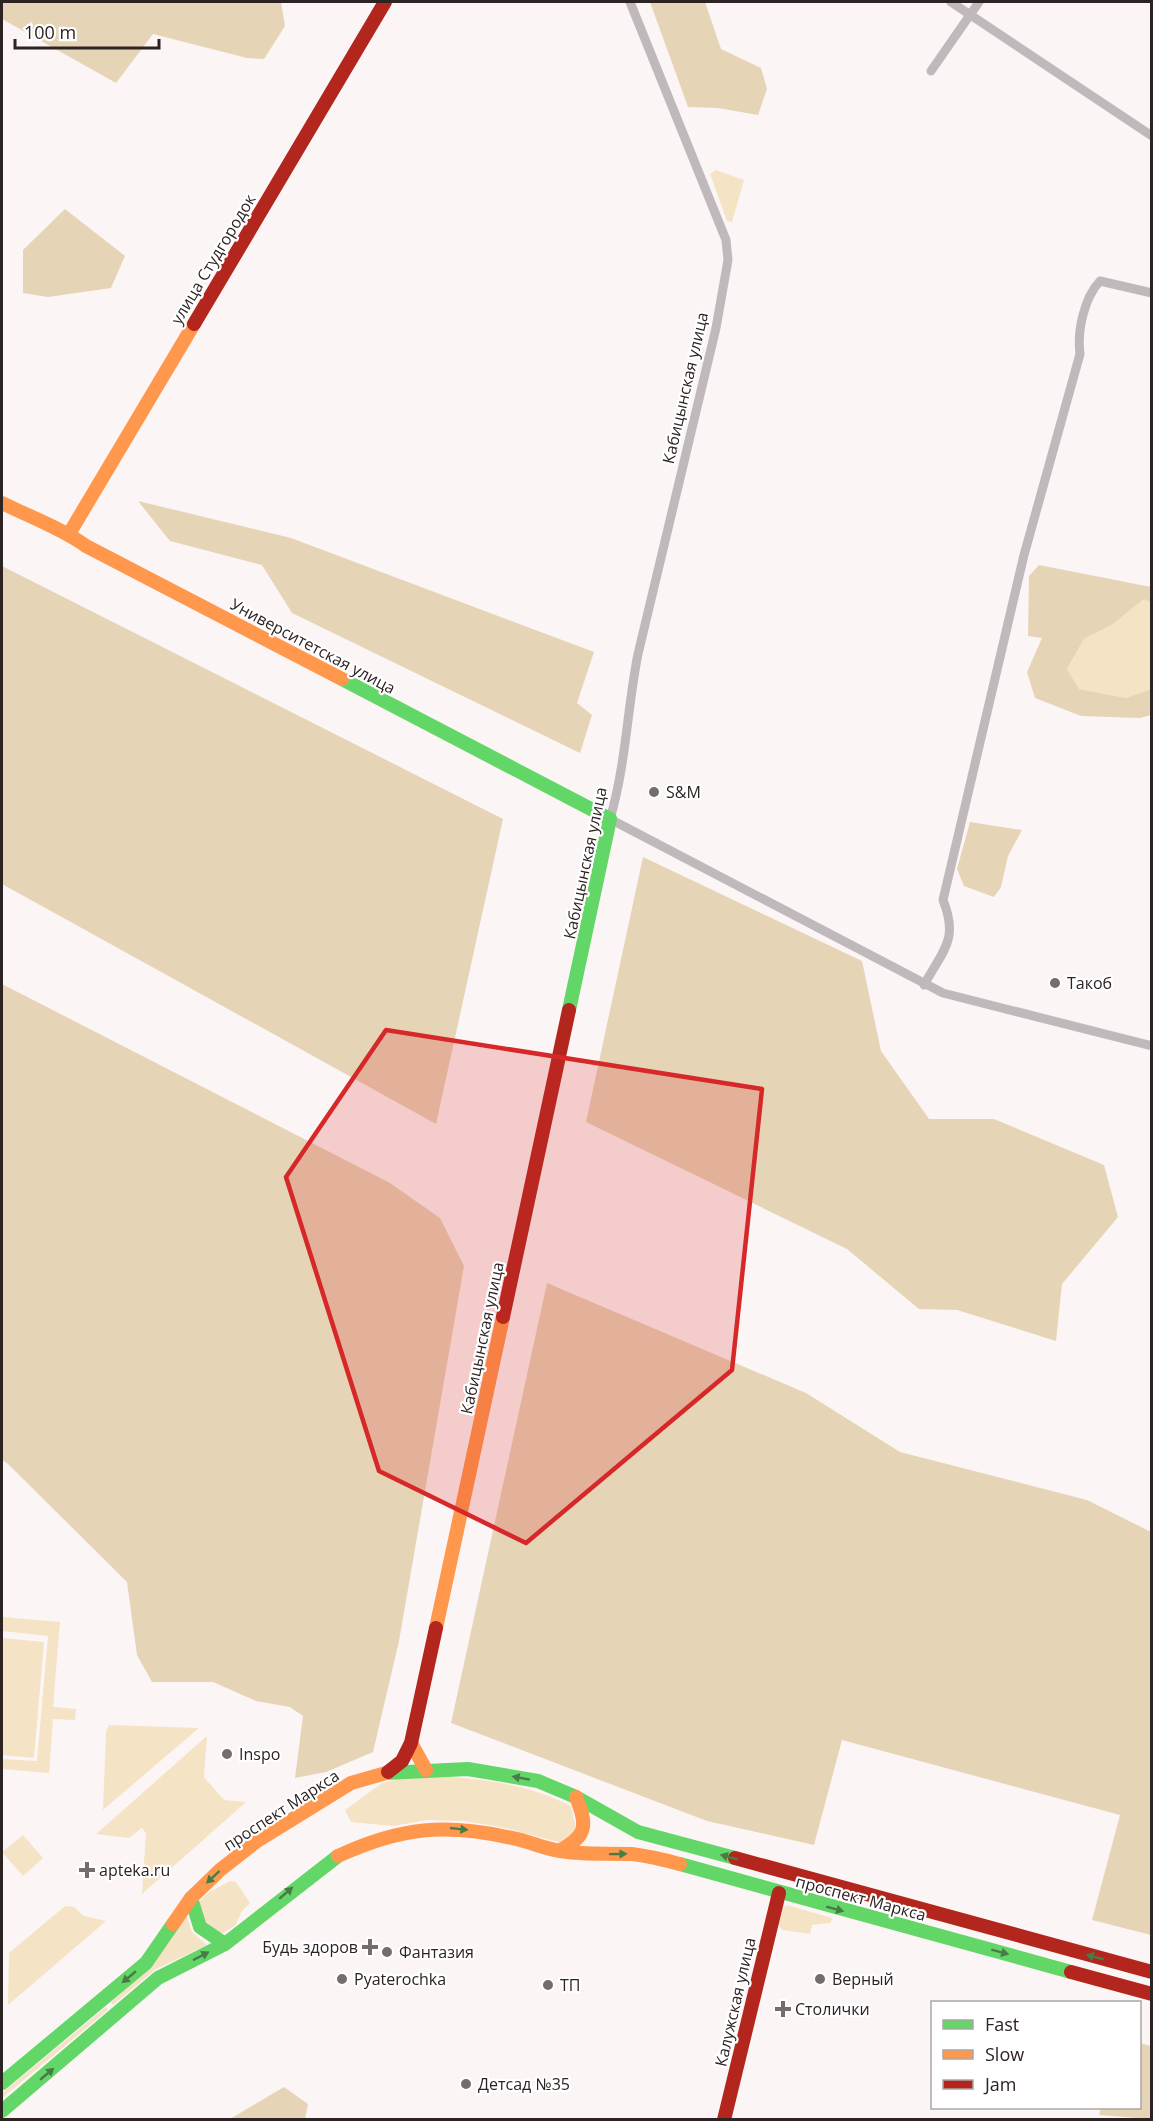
<svg xmlns="http://www.w3.org/2000/svg" width="1153" height="2121" font-family="'Open Sans',sans-serif">
  <style>
    .green { fill: #f5e3c5 }
    .forest { fill: #e6d4b6 }
    .lines { fill: none; stroke-linecap: round; stroke-linejoin: round }
    .street { stroke: #c0b9bc; stroke-width: 9 }
    .fast { stroke: #63d668; stroke-width: 14 }
    .slow { stroke: #ff974d; stroke-width: 14 }
    .jam { stroke: #b3261e; stroke-width: 14 }
    .oneway { fill: #487c46 }
    .marked { fill: #d62828; fill-opacity: 0.2; stroke: #d62828; stroke-width: 4.5; stroke-linejoin: round }
    .poi-dot { fill: #766c6c; stroke: #fff; stroke-width: 2 }
    .labels { text-anchor: middle; stroke-width: 4.5; stroke-linejoin: round; paint-order: stroke }
    .street-label { font-size: 16px; fill: #2e2323; stroke: #fff }
    .poi-label { font-size: 16px; fill: #2e2323; stroke: #fff; text-anchor: start }
  </style>
  <rect width="100%" height="100%" fill="#fcf5f5"/>
  <!-- green -->
  <path class="green" d="M716 170 744 180 732 222 727 221 710 174Z
    M1144 599 1151 603V689L1126 698 1079 689 1067 669 1084 639 1113 624Z
    M2 1617 60 1622 53 1707 76 1709 75 1720 53 1719 49 1773 2 1769V1759L37 1761 48 1636 2 1631Z
    M2 1638 44 1642 34 1758 2 1755Z
    M109 1725 199 1728 103 1810 106 1732Z
    M207 1736 204 1777 224 1800 246 1802 142 1894 146 1833 142 1828 129 1838 96 1834Z
    M449 1777C492 1780 532 1786 571 1806L576 1828 570 1839 562 1843 501 1827 463 1821 428 1820 393 1826 351 1822 345 1810 382 1783 398 1779Z
    M23 1835 43 1858 23 1876 2 1852Z
    M230 1881 236 1882 250 1903 242 1911 235 1926 221 1934 205 1922 199 1902 208 1893Z
    M787 1905 832 1918 831 1923 812 1925 810 1934 782 1930 778 1924 783 1908Z
    M65 1906 74 1907 84 1916 106 1921 8 2005 9 1953Z
    M187 1916 192 1932 207 1945 156 1969 113 2005 111 2002 152 1965Z
    M106 2007 108 2010 2 2098V2093Z"/>
  <!-- forest -->
  <path class="forest" d="M2 2H281L285 26 264 59 247 58 153 34 116 83 2 19Z
    M650 2H705L721 49 761 68 767 89 758 115 718 108 688 107Z
    M65 209 125 256 111 288 48 297 23 293V250Z
    M138 501 291 538 594 652 577 703 592 715 580 753 292 613 262 565 170 541Z
    M1039 565 1151 587V603L1144 599 1113 624 1084 639 1067 669 1079 689 1126 698 1151 689V715L1140 718 1081 716 1035 698 1027 672 1042 638 1028 636 1029 576Z
    M2 566 503 819 436 1124 2 884Z
    M970 822 1022 830 1008 856 1001 887 994 897 964 886 957 869Z
    M643 857 862 961 881 1051 929 1119H994L1104 1165 1118 1217 1062 1284 1056 1341 957 1310 919 1309 847 1249 586 1122Z
    M2 984 390 1183 440 1218 464 1266 399 1641 373 1752 326 1772 295 1778 303 1716 290 1707 256 1701 213 1682H152L137 1655 127 1582 7 1463 2 1460Z
    M547 1283 806 1393 900 1452 1087 1500 1151 1532V1935L1092 1920 1120 1815 842 1740 814 1845 707 1821 451 1723Z
    M1140 2043 1151 2046V2119L1099 2115 1101 2108H1140Z
    M284 2087 308 2104 305 2119H230Z"/>
  <g class="lines">
    <!-- street -->
    <path class="street" d="M630 2 726 240 728 260 716 328 638 654C627 709 626 765 610 819L943 993 1152 1046
      M951 2 1152 136
      M931 71 979 2
      M924 985C943 950 959 940 943 900L1024 555 1080 354C1077 331 1084 298 1100 281L1152 293"/>
    <!-- fast -->
    <path class="fast" d="M342 679 610 819 569 1010
      M386 1773 468 1769 538 1781 576 1797 638 1832 735 1858
      M680 1864 1071 1972
      M191 1898 200 1927 225 1944
      M2 2083 146 1963 173 1924
      M2 2111 158 1978 225 1944 338 1856"/>
    <!-- slow -->
    <path class="slow" d="M2 503C30 517 61 528 86 546L342 679
      M69 534 194 324
      M436 1628 503 1317
      M411 1743 426 1770
      M559 1851C587 1836 588 1826 576 1797
      M338 1856C401 1827 445 1823 512 1838 529 1841 544 1849 561 1851 584 1855 607 1853 630 1854 646 1855 664 1860 680 1864
      M173 1924 191 1898 220 1870 257 1841 351 1783 386 1773"/>
    <!-- jam -->
    <path class="jam" d="M194 324 385 2
      M503 1317 569 1010
      M388 1772 402 1761 411 1743 436 1628
      M735 1858 1152 1972
      M1071 1972 1152 1994
      M724 2120 779 1893"/>
  </g>
  <!-- one-way arrows -->
  <defs><path id="oneway-solid" d="M-6-.8H1V-3.2L6.5 0L1 3.2V.8H-6Z" transform="scale(1.5)"/></defs>
  <g class="oneway">
    <use href="#oneway-solid" transform="translate(521 1778) rotate(-170)"/>
    <use href="#oneway-solid" transform="translate(459 1829) rotate(6)"/>
    <use href="#oneway-solid" transform="translate(618 1854) rotate(-1)"/>
    <use href="#oneway-solid" transform="translate(729 1857) rotate(-165)"/>
    <use href="#oneway-solid" transform="translate(213 1877) rotate(137)"/>
    <use href="#oneway-solid" transform="translate(286 1893) rotate(-41)"/>
    <use href="#oneway-solid" transform="translate(835 1909) rotate(15)"/>
    <use href="#oneway-solid" transform="translate(1000 1952) rotate(15)"/>
    <use href="#oneway-solid" transform="translate(201 1956) rotate(-27)"/>
    <use href="#oneway-solid" transform="translate(1095 1957) rotate(-165)"/>
    <use href="#oneway-solid" transform="translate(129 1977) rotate(140)"/>
    <use href="#oneway-solid" transform="translate(47 2074) rotate(-40)"/>
  </g>
  <!-- marked area -->
  <path class="marked" d="M386 1030 762 1089 732 1370 526 1543 379 1471 286 1177Z"/>
  <!-- markers -->
  <g class="poi-dot">
    <circle cx="654" cy="792" r="6"/>
    <circle cx="1055" cy="983" r="6"/>
    <circle cx="227" cy="1754" r="6"/>
    <path d="M84 1861h6v6h6v6h-6v6h-6v-6h-6v-6h6z"/>
    <path d="M367 1938h6v6h6v6h-6v6h-6v-6h-6v-6h6z"/>
    <circle cx="387" cy="1952" r="6"/>
    <circle cx="342" cy="1979" r="6"/>
    <circle cx="820" cy="1979" r="6"/>
    <circle cx="548" cy="1985" r="6"/>
    <path d="M780 2000h6v6h6v6h-6v6h-6v-6h-6v-6h6z"/>
    <circle cx="466" cy="2084" r="6"/>
  </g>
  <g class="labels">
    <!-- street labels -->
    <g class="street-label">
      <text transform="translate(213 259) rotate(-59)" y="6">улица Студгородок</text>
      <text transform="translate(685 388) rotate(-77)" y="6">Кабицынская улица</text>
      <text transform="translate(313 646) rotate(28)" y="6">Университетская улица</text>
      <text transform="translate(585 863) rotate(-78)" y="6">Кабицынская улица</text>
      <text transform="translate(482 1338) rotate(-78)" y="6">Кабицынская улица</text>
      <text transform="translate(281 1810) rotate(-33)" y="6">проспект Маркса</text>
      <text transform="translate(861 1898) rotate(15)" y="6">проспект Маркса</text>
      <text transform="translate(735 2002) rotate(-77)" y="6">Калужская улица</text>
    </g>
    <!-- poi labels -->
    <g class="poi-label">
      <text x="666" y="798">S&amp;M</text>
      <text x="1067" y="989">Такоб</text>
      <text x="239" y="1760">Inspo</text>
      <text x="99" y="1876">apteka.ru</text>
      <text x="358" y="1953" text-anchor="end">Будь здоров</text>
      <text x="399" y="1958">Фантазия</text>
      <text x="354" y="1985">Pyaterochka</text>
      <text x="832" y="1985">Верный</text>
      <text x="560" y="1991">ТП</text>
      <text x="795" y="2015">Столички</text>
      <text x="478" y="2090">Детсад №35</text>
    </g>
  </g>
  <!-- border -->
  <rect width="1153" height="2121" fill="none" stroke="#2e2323" stroke-width="6"/>
  <!-- legend -->
  <rect x="931" y="2001" width="210" height="108" fill="#ffffff" stroke="#aba7a7" stroke-width="1.5"/>
  <rect x="943" y="2020" width="30" height="9" fill="#63d668" stroke="#aba7a7" stroke-width="1.5"/>
  <text x="985" y="2031" font-size="18" fill="#2e2323">Fast</text>
  <rect x="943" y="2050" width="30" height="9" fill="#ff974d" stroke="#aba7a7" stroke-width="1.5"/>
  <text x="985" y="2061" font-size="18" fill="#2e2323">Slow</text>
  <rect x="943" y="2080" width="30" height="9" fill="#b3261e" stroke="#aba7a7" stroke-width="1.5"/>
  <text x="985" y="2091" font-size="18" fill="#2e2323">Jam</text>
  <!-- scale -->
  <path d="M15 39v9h144v-9" fill="none" stroke="#2e2323" stroke-width="3"/>
  <text x="24" y="39" font-size="18" fill="#2e2323" stroke="#ffffff" stroke-width="4.5" paint-order="stroke">100 m</text>
</svg>
